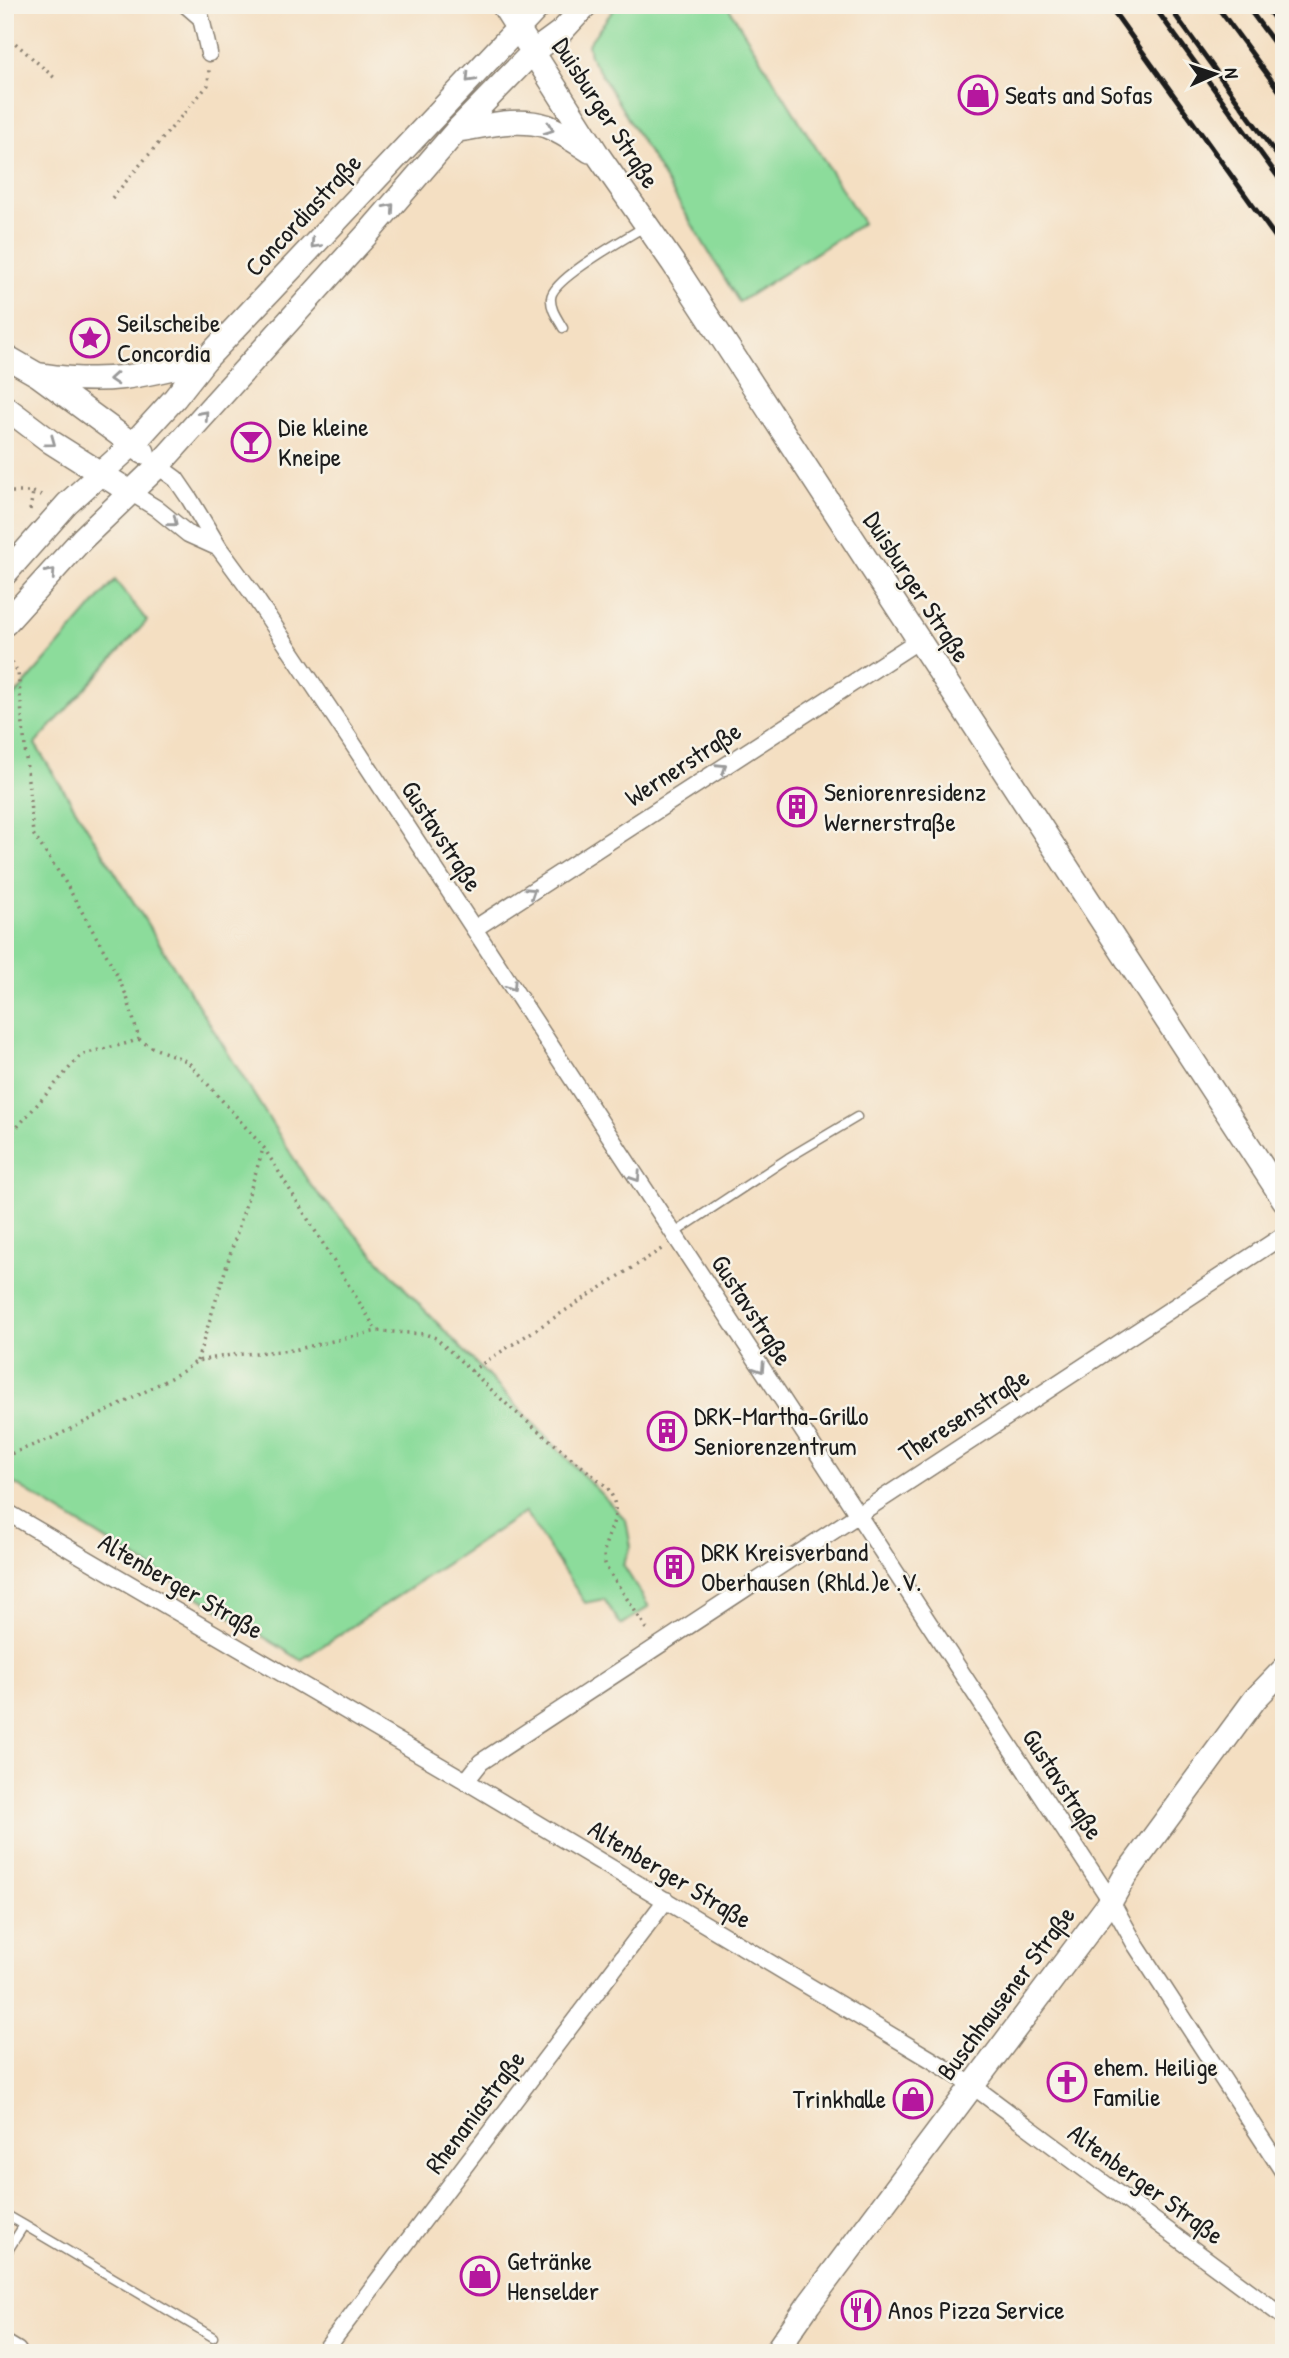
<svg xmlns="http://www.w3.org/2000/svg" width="1289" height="2358" font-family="'Patrick Hand',sans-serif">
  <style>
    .green { fill: #8cdc9b; stroke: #547c5c; stroke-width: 2 }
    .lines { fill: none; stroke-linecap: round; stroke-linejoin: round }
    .lane-casing { stroke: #887e6f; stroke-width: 11 }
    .street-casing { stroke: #887e6f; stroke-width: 19 }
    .secondary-casing { stroke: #887e6f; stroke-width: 26 }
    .path { stroke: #887e6f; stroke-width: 3.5; stroke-dasharray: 2 5; stroke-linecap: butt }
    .lane { stroke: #fff; stroke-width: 8 }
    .street { stroke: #fff; stroke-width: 16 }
    .secondary { stroke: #fff; stroke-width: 23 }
    .rail { stroke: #1c1c1c; stroke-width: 5 }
    .oneway { stroke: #999 }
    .labels { text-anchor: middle; stroke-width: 5; stroke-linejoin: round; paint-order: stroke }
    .poi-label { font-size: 26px; fill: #1c1c1c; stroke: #f7f3e8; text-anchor: start }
    .street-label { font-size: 26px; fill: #1c1c1c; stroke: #f7f3e8 }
  </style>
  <rect width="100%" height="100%" fill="#f7f3e8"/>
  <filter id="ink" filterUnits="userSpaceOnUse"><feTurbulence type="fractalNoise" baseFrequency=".0143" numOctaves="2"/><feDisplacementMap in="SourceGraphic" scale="14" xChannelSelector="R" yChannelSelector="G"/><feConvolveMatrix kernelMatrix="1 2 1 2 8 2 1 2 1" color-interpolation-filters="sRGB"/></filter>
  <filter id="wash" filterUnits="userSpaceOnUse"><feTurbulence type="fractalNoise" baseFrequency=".00686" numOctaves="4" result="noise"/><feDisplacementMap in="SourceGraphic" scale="28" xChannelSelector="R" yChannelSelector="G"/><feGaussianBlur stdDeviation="1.57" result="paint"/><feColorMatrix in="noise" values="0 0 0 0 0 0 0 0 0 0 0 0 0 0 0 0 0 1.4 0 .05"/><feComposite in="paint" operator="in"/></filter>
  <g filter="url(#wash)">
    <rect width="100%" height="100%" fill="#f4dfc2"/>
    <!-- green -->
    <path class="green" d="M617 5H727L863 223 739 302 590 56 588 44Z
      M115 580 147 621 35 744 311 1186 421 1306 626 1520 631 1547 623 1565 649 1607 621 1625 604 1599 585 1603 525 1512 301 1660 5 1478V707Z"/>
  </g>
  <g filter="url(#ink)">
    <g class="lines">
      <defs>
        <path id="lane" d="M563 328C558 319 550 309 551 298 552 279 626 238 644 227
          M673 1234 788 1158 857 1117
          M5 2214 24 2225
          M5 2255 24 2225 213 2337"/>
        <path id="street" d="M186 5 201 18 209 53
          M158 466 176 479 189 498 219 548 252 593 349 738 1111 1901 1135 1944 1284 2173
          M130 492 156 508 188 534 219 548
          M474 929 919 640
          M5 1511 466 1781 942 2066 973 2086 1284 2317
          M466 1781 481 1762 1284 1235
          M323 2353 666 1900"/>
        <path id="secondary" d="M503 5 598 155 673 263 1284 1200
          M457 130C485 126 519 117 546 126 562 132 576 142 590 151
          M5 356 38 375 143 452
          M42 375C107 385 143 376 205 360
          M5 407 51 442 130 492
          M5 574 67 504 133 444 175 398 205 360 540 5
          M5 624 83 538 158 466 370 231 457 130 532 53 562 31 586 5
          M5 2347 15 2353
          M775 2353 809 2304 1111 1901 1125 1876 1255 1699 1284 1669"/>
      </defs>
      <!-- lane casing -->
      <use href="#lane" class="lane-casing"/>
      <!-- street casing -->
      <use href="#street" class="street-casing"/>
      <!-- secondary casing -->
      <use href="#secondary" class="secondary-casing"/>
      <!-- path -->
      <path class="path" d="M5 34 57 80
        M112 198 208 85 209 69
        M5 492H33L44 496
        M30 510 33 492
        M5 650 18 672 33 834 64 880 111 963 127 997 139 1039C120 1047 99 1048 80 1056L5 1141
        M139 1039C153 1051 173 1053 189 1063L264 1148 377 1331
        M197 1361 263 1149
        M471 1371 663 1248
        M5 1456 52 1438 122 1404 183 1371 197 1361 231 1355 293 1350 377 1331 425 1334 436 1338 513 1410 607 1487C630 1521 596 1536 606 1567L649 1632"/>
      <!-- lane -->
      <use href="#lane" class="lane"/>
      <!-- street -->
      <use href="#street" class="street"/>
      <!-- secondary -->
      <use href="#secondary" class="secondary"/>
      <!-- rail -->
      <path class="rail" d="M1109 5 1284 249
        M1153 5 1284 185
        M1168 5 1284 165
        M1216 5 1284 97
        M1246 5 1284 56
        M1264 5 1284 31"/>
    </g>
    <!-- one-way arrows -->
    <defs><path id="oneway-chevron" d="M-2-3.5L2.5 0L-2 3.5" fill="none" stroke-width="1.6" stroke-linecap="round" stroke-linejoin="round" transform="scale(1.75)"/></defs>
    <g class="oneway">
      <use href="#oneway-chevron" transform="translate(470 78) rotate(133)"/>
      <use href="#oneway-chevron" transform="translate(549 129) rotate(20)"/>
      <use href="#oneway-chevron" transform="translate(390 208) rotate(-49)"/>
      <use href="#oneway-chevron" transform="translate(315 244) rotate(133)"/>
      <use href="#oneway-chevron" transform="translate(114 379) rotate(176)"/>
      <use href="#oneway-chevron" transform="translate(204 415) rotate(-48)"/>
      <use href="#oneway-chevron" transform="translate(51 442) rotate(36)"/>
      <use href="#oneway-chevron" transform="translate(173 522) rotate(39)"/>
      <use href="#oneway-chevron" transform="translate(51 573) rotate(-48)"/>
      <use href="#oneway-chevron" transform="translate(722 768) rotate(-33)"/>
      <use href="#oneway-chevron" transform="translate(531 892) rotate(-33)"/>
      <use href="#oneway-chevron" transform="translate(512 986) rotate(57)"/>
      <use href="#oneway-chevron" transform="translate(636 1177) rotate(57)"/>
      <use href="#oneway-chevron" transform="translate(760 1368) rotate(57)"/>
    </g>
  </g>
  <!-- icons -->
  <defs>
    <symbol id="shop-ring" viewBox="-11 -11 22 22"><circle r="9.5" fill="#f7f3e8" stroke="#b5179e" stroke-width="1.5"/><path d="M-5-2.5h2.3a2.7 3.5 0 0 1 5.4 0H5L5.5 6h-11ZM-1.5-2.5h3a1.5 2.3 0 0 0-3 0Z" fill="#b5179e"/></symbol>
    <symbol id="sight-ring" viewBox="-11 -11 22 22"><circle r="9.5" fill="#f7f3e8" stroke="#b5179e" stroke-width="1.5"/><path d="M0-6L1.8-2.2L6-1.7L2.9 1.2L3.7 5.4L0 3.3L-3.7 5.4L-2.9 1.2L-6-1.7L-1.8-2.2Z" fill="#b5179e"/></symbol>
    <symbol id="bar-ring" viewBox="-11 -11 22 22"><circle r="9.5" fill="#f7f3e8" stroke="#b5179e" stroke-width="1.5"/><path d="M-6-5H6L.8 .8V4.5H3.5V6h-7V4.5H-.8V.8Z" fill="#b5179e"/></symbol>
    <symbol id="building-ring" viewBox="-11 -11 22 22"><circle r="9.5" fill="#f7f3e8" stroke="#b5179e" stroke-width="1.5"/><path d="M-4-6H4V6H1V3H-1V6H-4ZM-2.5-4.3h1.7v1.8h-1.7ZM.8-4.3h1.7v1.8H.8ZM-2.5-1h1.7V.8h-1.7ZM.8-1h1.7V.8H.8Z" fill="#b5179e"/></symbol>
    <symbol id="church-ring" viewBox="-11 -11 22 22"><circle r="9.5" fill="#f7f3e8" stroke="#b5179e" stroke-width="1.5"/><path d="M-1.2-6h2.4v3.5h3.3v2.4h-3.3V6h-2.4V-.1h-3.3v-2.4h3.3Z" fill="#b5179e"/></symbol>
    <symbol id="restaurant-ring" viewBox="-11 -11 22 22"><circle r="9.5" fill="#f7f3e8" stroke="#b5179e" stroke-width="1.5"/><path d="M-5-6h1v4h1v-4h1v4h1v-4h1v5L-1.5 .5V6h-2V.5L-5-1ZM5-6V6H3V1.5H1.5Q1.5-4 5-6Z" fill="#b5179e"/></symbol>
  </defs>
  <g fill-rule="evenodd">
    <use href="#shop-ring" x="956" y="73" width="44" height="44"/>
    <use href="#sight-ring" x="68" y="316" width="44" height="44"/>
    <use href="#bar-ring" x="229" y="420" width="44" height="44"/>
    <use href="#building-ring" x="775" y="785" width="44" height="44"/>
    <use href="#building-ring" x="645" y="1409" width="44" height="44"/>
    <use href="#building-ring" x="652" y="1545" width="44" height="44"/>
    <use href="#church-ring" x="1045" y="2060" width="44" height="44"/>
    <use href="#shop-ring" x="891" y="2077" width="44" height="44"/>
    <use href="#shop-ring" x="458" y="2254" width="44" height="44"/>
    <use href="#restaurant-ring" x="839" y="2288" width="44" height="44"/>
  </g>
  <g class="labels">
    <!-- poi labels -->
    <g class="poi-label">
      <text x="1005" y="104">Seats and Sofas</text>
      <text x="117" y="332">Seilscheibe<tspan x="117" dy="30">Concordia</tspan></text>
      <text x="278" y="436">Die kleine<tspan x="278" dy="30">Kneipe</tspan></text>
      <text x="824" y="801">Seniorenresidenz<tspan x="824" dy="30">Wernerstraße</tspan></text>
      <text x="694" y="1425">DRK-Martha-Grillo<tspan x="694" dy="30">Seniorenzentrum</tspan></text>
      <text x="701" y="1561">DRK Kreisverband<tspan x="701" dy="30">Oberhausen (Rhld.)e .V.</tspan></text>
      <text x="1094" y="2076">ehem. Heilige<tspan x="1094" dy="30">Familie</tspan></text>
      <text x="886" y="2108" text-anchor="end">Trinkhalle</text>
      <text x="507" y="2270">Getränke<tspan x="507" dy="30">Henselder</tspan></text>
      <text x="888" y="2319">Anos Pizza Service</text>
    </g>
    <!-- street labels -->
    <g class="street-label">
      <text transform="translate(606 113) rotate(57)" y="9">Duisburger Straße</text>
      <text transform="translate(303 215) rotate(-47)" y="9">Concordiastraße</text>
      <text transform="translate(917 587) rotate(57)" y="9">Duisburger Straße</text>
      <text transform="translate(683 764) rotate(-33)" y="9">Wernerstraße</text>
      <text transform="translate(442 836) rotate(57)" y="9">Gustavstraße</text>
      <text transform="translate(752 1310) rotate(57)" y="9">Gustavstraße</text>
      <text transform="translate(964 1415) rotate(-33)" y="9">Theresenstraße</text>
      <text transform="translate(181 1586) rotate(30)" y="9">Altenberger Straße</text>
      <text transform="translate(1063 1784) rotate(57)" y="9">Gustavstraße</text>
      <text transform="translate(670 1874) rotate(31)" y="9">Altenberger Straße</text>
      <text transform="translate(1006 1993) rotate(-53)" y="9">Buschhausener Straße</text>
      <text transform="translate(475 2112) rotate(-53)" y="9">Rhenaniastraße</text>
      <text transform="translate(1146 2184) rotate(36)" y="9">Altenberger Straße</text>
    </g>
  </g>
  <!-- margin -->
  <rect width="1289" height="2358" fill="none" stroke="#f7f3e8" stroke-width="28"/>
  <!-- north arrow -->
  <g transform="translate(1215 74) rotate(87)" stroke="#f7f3e8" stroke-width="5" paint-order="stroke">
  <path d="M0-5L12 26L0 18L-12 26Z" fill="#1c1c1c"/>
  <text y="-10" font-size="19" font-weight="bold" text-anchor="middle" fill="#1c1c1c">N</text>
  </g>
</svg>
